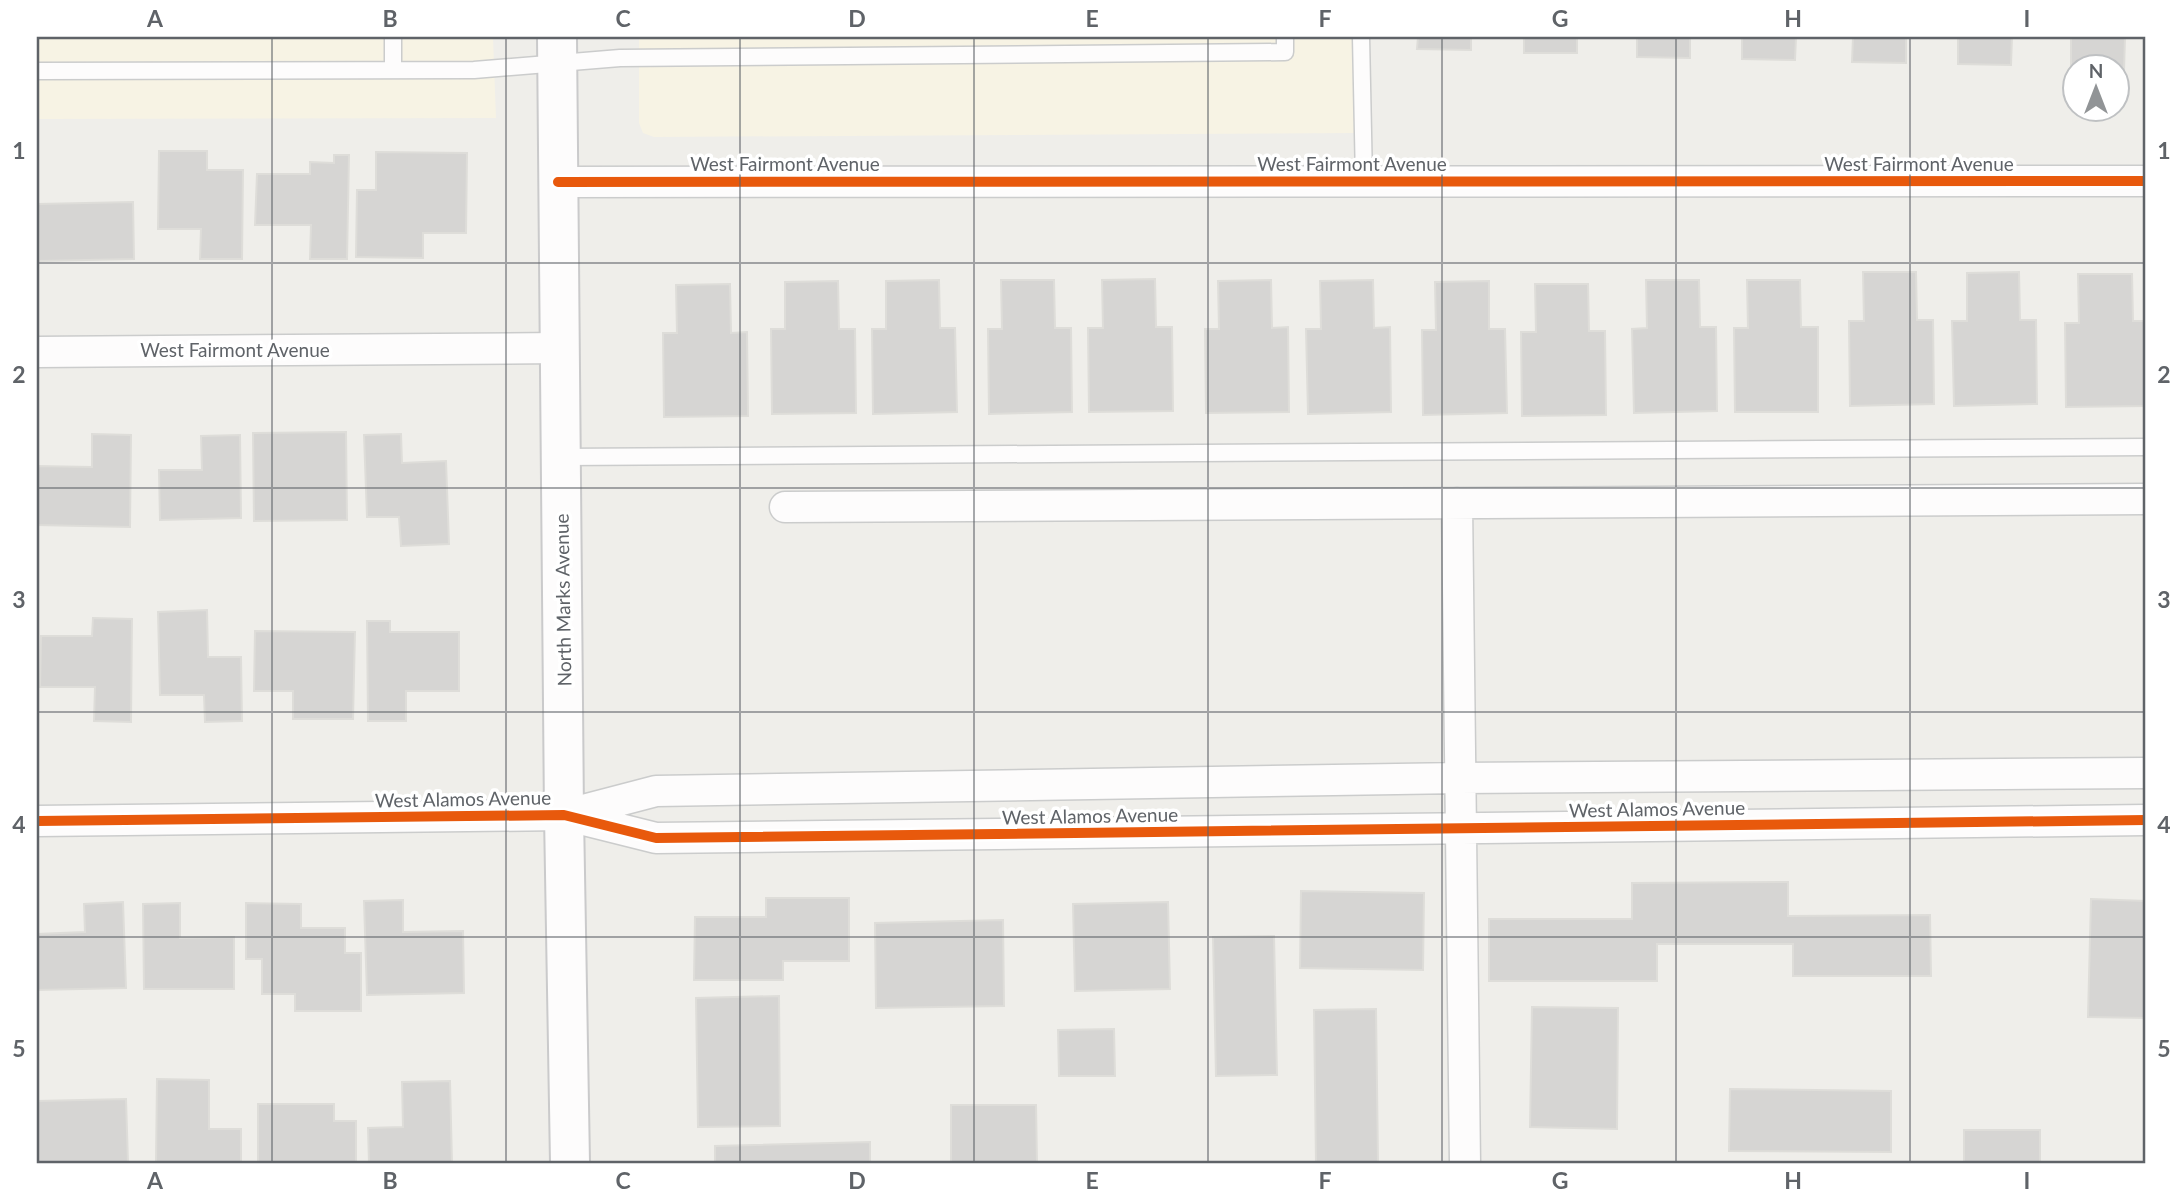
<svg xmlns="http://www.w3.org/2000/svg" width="2183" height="1200" font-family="Lato,sans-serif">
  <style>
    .commercial { fill: #f7f3e4 }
    .building { fill: #d6d5d3; stroke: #deddd9; stroke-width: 2 }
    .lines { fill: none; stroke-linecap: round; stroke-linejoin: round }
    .service-casing { stroke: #cbcccc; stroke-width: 19 }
    .minor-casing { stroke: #cbcccc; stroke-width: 33 }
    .secondary-casing { stroke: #cacacb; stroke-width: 42 }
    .service { stroke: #fdfcfc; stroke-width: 16 }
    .minor { stroke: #fdfcfc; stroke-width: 30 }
    .secondary { stroke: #fdfcfc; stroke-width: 38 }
    .cycleway-casing { stroke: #fff; stroke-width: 15 }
    .cycleway { stroke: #e8590c; stroke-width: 10 }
    .grid { fill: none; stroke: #5f6368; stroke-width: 2; stroke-opacity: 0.55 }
    .labels { text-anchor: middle; stroke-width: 7; stroke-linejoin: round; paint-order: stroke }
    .street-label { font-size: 19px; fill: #5f6368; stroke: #fff }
    .neatline { fill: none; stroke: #5f6368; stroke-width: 2.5 }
    .grid-label { font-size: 23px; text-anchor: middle; font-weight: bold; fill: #5f6368 }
  </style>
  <rect width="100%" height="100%" fill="#efeeea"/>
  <!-- commercial -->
  <path class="commercial" d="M37 37H493L496 118 37 119Z
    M639 37H1354L1355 133 654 137 643 133 639 123Z"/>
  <!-- building -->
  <path class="building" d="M1418 37H1471V50L1417 49Z
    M1524 37H1577V53H1524Z
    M1637 37H1690V58L1637 57Z
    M1742 37H1796L1795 60 1742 59Z
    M1853 37H1906V63L1852 62Z
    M1958 37H2012L2011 65 1958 64Z
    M2071 37H2125L2124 71H2116V66H2074V71H2071Z
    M159 151H207V170H243L242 259H200L201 229H158Z
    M376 152 467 153 466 233H423V258L356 257 357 190H376Z
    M334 155H349L347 259H310L311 225H255L257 174H310V162L334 163Z
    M133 202 134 259 39 261 38 204Z
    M1863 272H1916L1917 320H1933L1934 404 1850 406 1849 321H1864Z
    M2019 272 2020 320H2036L2037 404 1954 406 1952 321H1967V273Z
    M2078 274H2132L2133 321H2146V406L2066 407 2065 323H2079Z
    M1155 279 1156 327H1172L1173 411 1089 412 1088 328H1103L1102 280Z
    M939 280 940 328H955L957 412 873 414 872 329H886V281Z
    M1001 280H1054L1055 328H1071L1072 412 989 414 988 329H1002Z
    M1271 280 1272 328 1288 327 1289 412 1206 413 1205 329H1219L1218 281Z
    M1373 280 1374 328 1390 327 1391 412 1308 414 1306 329H1321L1320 281Z
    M1646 280H1699L1700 327H1716L1717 411 1634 413 1632 329 1647 328Z
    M1747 280H1800L1801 327H1818V412H1735L1734 328H1748Z
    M838 281 839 329H855L856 413 772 414 771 329H785V282Z
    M1489 281V329H1505L1507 413 1423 415 1422 330H1436L1435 282Z
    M730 284 731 333 747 332 748 416 664 417 663 333H677L676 285Z
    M1535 284H1588L1589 331H1605L1606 415 1522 416 1521 332H1536Z
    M346 432 347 520 254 521 253 433Z
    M92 434 131 435 130 527 37 525V466L92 467Z
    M401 434 402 463 446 461 449 544 401 546 399 517H367L364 435Z
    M240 435 241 518 160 520 159 470H202L201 436Z
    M207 610 208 657H241L242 721 205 722 204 695H160L158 612Z
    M93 618 132 619 131 722 94 721 95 687H40L41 636H92Z
    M367 621H390V632H459V691H406V721H368Z
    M255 631 355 632 353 719H293V691H254Z
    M1788 882V916L1930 915 1931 976H1793V944H1657V981H1489V919H1632V883Z
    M1301 891 1424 893 1423 970 1300 968Z
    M766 898H849V961H783V980H694L695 917H766Z
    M2091 899 2146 901V1018L2088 1017Z
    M403 900V932L463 931 464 993 367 995 364 901Z
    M123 902 126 988 37 990V934L85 932 84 904Z
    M1168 902 1170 989 1075 991 1073 904Z
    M180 903V938L234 937V989H144L143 904Z
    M246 903 301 904V928H345V953H361V1011H295V994H262V959H246Z
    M1003 920 1004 1006 876 1008 875 923Z
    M1274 936 1277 1075 1216 1076 1213 937Z
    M779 996 780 1126 698 1127 696 998Z
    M1532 1007 1618 1008 1617 1129 1530 1127Z
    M1376 1009 1378 1163H1316L1314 1010Z
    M1114 1029 1115 1076H1059L1058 1030Z
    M157 1079 209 1080V1129H241V1163H156Z
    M450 1081 452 1163H369L368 1128 403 1127 402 1082Z
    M1730 1089 1891 1091V1152L1729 1151Z
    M126 1099 128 1163H37V1101Z
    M258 1104H334V1121H356V1163H258Z
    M951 1105H1036L1037 1163H951Z
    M1964 1130H2040V1163H1964Z
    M870 1142V1163H715V1146Z"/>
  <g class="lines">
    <defs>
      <path id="service" d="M393 37V70
        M1361 37 1364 181
        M37 71 474 70 620 58 1285 52V37
        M561 457 2146 447"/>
      <path id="minor" d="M558 182 2146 181
        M37 352 560 348
        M1457 503 1465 1163
        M785 507 2146 499
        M568 814 656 791 1460 778 2146 773
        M37 821 564 815 656 838 2146 820"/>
      <path id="secondary" d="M557 37 564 815 570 1163"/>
    </defs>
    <!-- service casing -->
    <use href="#service" class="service-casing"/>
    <!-- minor casing -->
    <use href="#minor" class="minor-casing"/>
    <!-- secondary casing -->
    <use href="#secondary" class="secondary-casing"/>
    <!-- service -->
    <use href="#service" class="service"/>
    <!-- minor -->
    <use href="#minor" class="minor"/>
    <!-- secondary -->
    <use href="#secondary" class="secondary"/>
    <defs>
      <path id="cycleway" d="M558 182 2146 181
        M37 821 564 815 656 838 2146 820"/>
    </defs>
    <!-- cycleway casing -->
    <use href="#cycleway" class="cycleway-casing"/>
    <!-- cycleway -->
    <use href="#cycleway" class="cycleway"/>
  </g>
  <!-- grid -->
  <path class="grid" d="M272 37V1163M506 37V1163M740 37V1163M974 37V1163M1208 37V1163M1442 37V1163M1676 37V1163M1910 37V1163M37 263H2146M37 488H2146M37 712H2146M37 937H2146"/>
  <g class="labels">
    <!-- street labels -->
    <g class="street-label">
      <text x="785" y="171">West Fairmont Avenue</text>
      <text x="1352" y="171">West Fairmont Avenue</text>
      <text x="1919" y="171">West Fairmont Avenue</text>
      <text x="235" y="357">West Fairmont Avenue</text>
      <text transform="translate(563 600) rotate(-91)" y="7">North Marks Avenue</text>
      <text transform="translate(463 799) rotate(-1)" y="7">West Alamos Avenue</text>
      <text transform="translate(1657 809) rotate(-1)" y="7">West Alamos Avenue</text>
      <text transform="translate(1090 816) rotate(-1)" y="7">West Alamos Avenue</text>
    </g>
  </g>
  <!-- border -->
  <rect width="2183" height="1200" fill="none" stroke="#ffffff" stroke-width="77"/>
  <!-- north arrow -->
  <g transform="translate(2096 88)"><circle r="33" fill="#ffffff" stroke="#bfc1c3" stroke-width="2"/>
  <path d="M0-5L12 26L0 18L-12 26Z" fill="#919496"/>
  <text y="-10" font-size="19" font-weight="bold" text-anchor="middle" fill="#5f6368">N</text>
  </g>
  <rect x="38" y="38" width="2106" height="1124" class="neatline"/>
  <g class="grid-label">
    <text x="155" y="27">A</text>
    <text x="390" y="27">B</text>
    <text x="623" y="27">C</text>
    <text x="857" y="27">D</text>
    <text x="1092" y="27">E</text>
    <text x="1325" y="27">F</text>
    <text x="1560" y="27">G</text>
    <text x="1793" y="27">H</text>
    <text x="2027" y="27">I</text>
    <text x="19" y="159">1</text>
    <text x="2164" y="159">1</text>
    <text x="19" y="383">2</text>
    <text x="2164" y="383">2</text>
    <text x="19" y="608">3</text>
    <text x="2164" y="608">3</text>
    <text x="19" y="833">4</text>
    <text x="2164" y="833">4</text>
    <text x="19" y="1057">5</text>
    <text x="2164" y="1057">5</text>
    <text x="155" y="1189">A</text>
    <text x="390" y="1189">B</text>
    <text x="623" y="1189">C</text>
    <text x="857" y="1189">D</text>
    <text x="1092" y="1189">E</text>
    <text x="1325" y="1189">F</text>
    <text x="1560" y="1189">G</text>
    <text x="1793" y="1189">H</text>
    <text x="2027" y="1189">I</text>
  </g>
</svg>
